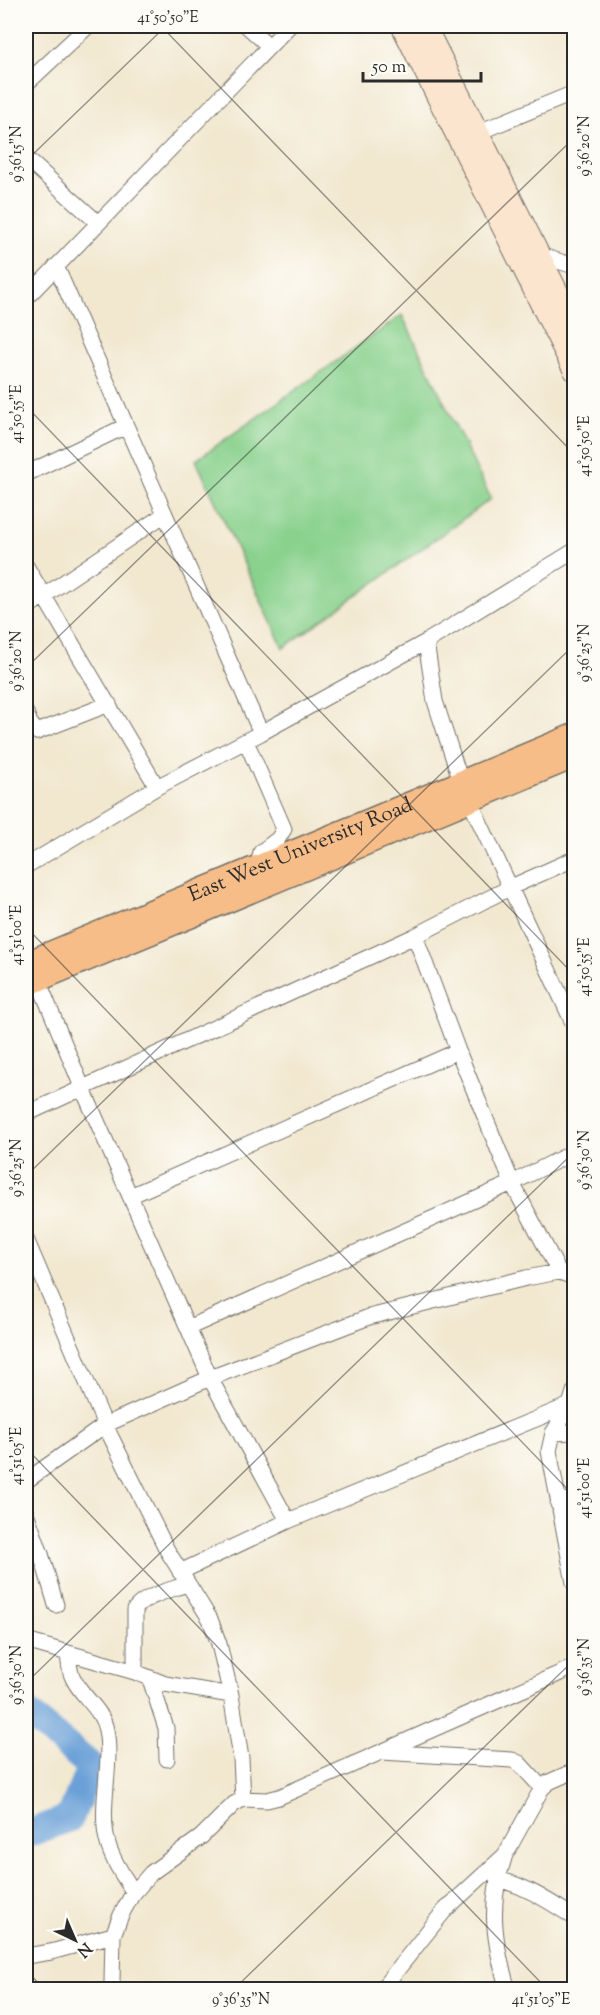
<svg xmlns="http://www.w3.org/2000/svg" width="600" height="2015" font-family="'Sorts Mill Goudy',serif">
  <style>
    .green { fill: #89d18d; stroke: #5a7e5c; stroke-width: 1.5 }
    .lines { fill: none; stroke-linecap: round; stroke-linejoin: round }
    .river { stroke: #6ba0d8; stroke-width: 28 }
    .minor-casing { stroke: #716d65; stroke-width: 17 }
    .secondary-casing { stroke: #716d65; stroke-width: 23 }
    .primary-casing { stroke: #716d65; stroke-width: 25 }
    .minor { stroke: #fff; stroke-width: 15 }
    .secondary { stroke: #fce5cf; stroke-width: 21 }
    .primary { stroke: #f7bd88; stroke-width: 22 }
    .ticks { fill: none; stroke: #2b2b2b; stroke-width: 1.5; stroke-opacity: 0.45 }
    .labels { text-anchor: middle; stroke-width: 4.5; stroke-linejoin: round; paint-order: stroke }
    .street-label { font-size: 21px; fill: #2b2b2b; stroke: #fdfcf7 }
    .neatline { fill: none; stroke: #2b2b2b; stroke-width: 2 }
    .ticks-label { font-size: 15px; text-anchor: middle; fill: #2b2b2b }
  </style>
  <rect width="100%" height="100%" fill="#fdfcf7"/>
  <filter id="ink" filterUnits="userSpaceOnUse"><feTurbulence type="fractalNoise" baseFrequency=".0167" numOctaves="2"/><feDisplacementMap in="SourceGraphic" scale="12" xChannelSelector="R" yChannelSelector="G"/><feConvolveMatrix kernelMatrix="1 2 1 2 8 2 1 2 1" color-interpolation-filters="sRGB"/></filter>
  <filter id="wash" filterUnits="userSpaceOnUse"><feTurbulence type="fractalNoise" baseFrequency=".008" numOctaves="4" result="noise"/><feDisplacementMap in="SourceGraphic" scale="24" xChannelSelector="R" yChannelSelector="G"/><feGaussianBlur stdDeviation="1.35" result="paint"/><feColorMatrix in="noise" values="0 0 0 0 0 0 0 0 0 0 0 0 0 0 0 0 0 1.4 0 .05"/><feComposite in="paint" operator="in"/></filter>
  <g filter="url(#wash)">
    <rect width="100%" height="100%" fill="#f2e8d0"/>
    <!-- green -->
    <path class="green" d="M402 315 491 499 283 648 196 460Z"/>
    <g class="lines">
      <!-- river -->
      <path class="river" d="M26 1712 91 1766 70 1818 26 1834"/>
    </g>
  </g>
  <g filter="url(#ink)">
    <g class="lines">
      <defs>
        <path id="minor" d="M247 26 269 46
          M26 84 88 26
          M479 132 574 93
          M26 158 97 222
          M539 255 574 266
          M56 266 261 733
          M26 298 289 26
          M26 474 126 426
          M26 566 157 787
          M26 608 165 514
          M426 642 435 701 461 782 574 1025
          M26 713 30 723 37 732 109 704
          M246 741 284 829 278 839 261 852 258 866
          M26 866 157 787 261 733 426 642 574 551
          M415 936 458 1051 512 1183 559 1272
          M38 980 82 1087 210 1378 288 1521
          M26 1114 415 936 511 887 574 859
          M130 1196 458 1051
          M26 1239 105 1425 167 1550 210 1619 219 1644 231 1695 241 1758 243 1799
          M190 1327 512 1183 574 1152
          M574 1392 570 1405 553 1433 549 1451 574 1583
          M553 1433 574 1432
          M26 1481 105 1425 210 1378 369 1317 526 1278 559 1272 574 1277
          M558 1504 574 1498
          M26 1513 41 1554 56 1605
          M180 1572 288 1521 570 1405
          M26 1641 135 1672 165 1684 231 1695
          M68 1654C69 1661 69 1669 72 1676 80 1696 102 1708 106 1730 113 1766 98 1809 108 1844 113 1862 125 1878 134 1893
          M135 1672V1609C146 1595 171 1590 187 1584
          M150 1679 166 1728 167 1759
          M382 1752 512 1760 519 1763 542 1788
          M504 1858C488 1905 494 1943 508 1990
          M497 1879C526 1886 547 1900 572 1916H574
          M26 1956 51 1952 113 1935
          M115 1990 112 1982 113 1935 121 1915 132 1895 151 1873 201 1837 234 1804 243 1799 267 1800 279 1797 574 1667
          M381 1990 445 1910 505 1855 542 1788 549 1782 574 1771"/>
        <path id="secondary" d="M402 26 574 370
          M425 26 574 325"/>
        <g id="primary">
          <path id="s1" d="M26 963 574 735"/>
          <path d="M26 985 574 757"/>
        </g>
      </defs>
      <!-- minor casing -->
      <use href="#minor" class="minor-casing"/>
      <!-- secondary casing -->
      <use href="#secondary" class="secondary-casing"/>
      <!-- primary casing -->
      <use href="#primary" class="primary-casing"/>
      <!-- minor -->
      <use href="#minor" class="minor"/>
      <!-- secondary -->
      <use href="#secondary" class="secondary"/>
      <!-- primary -->
      <use href="#primary" class="primary"/>
    </g>
  </g>
  <!-- ticks -->
  <path class="ticks" d="M161 26 574 454M26 161 166 26M26 406 574 975M26 668 574 138M26 927 574 1496M26 1176 574 645M26 1448 548 1990M26 1683 574 1152M26 1970 45 1990M233 1990 574 1660"/>
  <g class="labels">
    <!-- street labels -->
    <g class="street-label">
      <text dy="7" stroke="none"><textPath href="#s1" startOffset="297">East West University Road</textPath></text>
    </g>
  </g>
  <!-- margin -->
  <rect width="600" height="2015" fill="none" stroke="#fdfcf7" stroke-width="66"/>
  <!-- north arrow -->
  <g transform="translate(75 1940) rotate(136)" stroke="#fdfcf7" stroke-width="4.5" paint-order="stroke">
  <path d="M0-4.5L10 22L0 15L-10 22Z" fill="#2b2b2b"/>
  <text y="-9" font-size="16" font-weight="bold" text-anchor="middle" fill="#2b2b2b">N</text>
  </g>
  <!-- scale -->
  <path d="M363 72v9h118v-9" fill="none" stroke="#2b2b2b" stroke-width="3"/>
  <text x="372" y="72" font-size="18" fill="#2b2b2b" stroke="#fdfcf7" stroke-width="4.5" paint-order="stroke">50 m</text>
  <rect x="33" y="33" width="534" height="1949" class="neatline"/>
  <g class="ticks-label">
    <text x="168" y="22">41°50'50"E</text>
    <text transform="translate(584 146) rotate(-90)" y="5">9°36'20"N</text>
    <text transform="translate(16 154) rotate(-90)" y="5">9°36'15"N</text>
    <text transform="translate(16 414) rotate(-90)" y="5">41°50'55"E</text>
    <text transform="translate(584 446) rotate(-90)" y="5">41°50'50"E</text>
    <text transform="translate(584 653) rotate(-90)" y="5">9°36'25"N</text>
    <text transform="translate(16 661) rotate(-90)" y="5">9°36'20"N</text>
    <text transform="translate(16 935) rotate(-90)" y="5">41°51'00"E</text>
    <text transform="translate(584 967) rotate(-90)" y="5">41°50'55"E</text>
    <text transform="translate(584 1160) rotate(-90)" y="5">9°36'30"N</text>
    <text transform="translate(16 1168) rotate(-90)" y="5">9°36'25"N</text>
    <text transform="translate(16 1456) rotate(-90)" y="5">41°51'05"E</text>
    <text transform="translate(584 1488) rotate(-90)" y="5">41°51'00"E</text>
    <text transform="translate(584 1667) rotate(-90)" y="5">9°36'35"N</text>
    <text transform="translate(16 1675) rotate(-90)" y="5">9°36'30"N</text>
    <text x="241" y="2004">9°36'35"N</text>
    <text x="541" y="2004">41°51'05"E</text>
  </g>
</svg>
